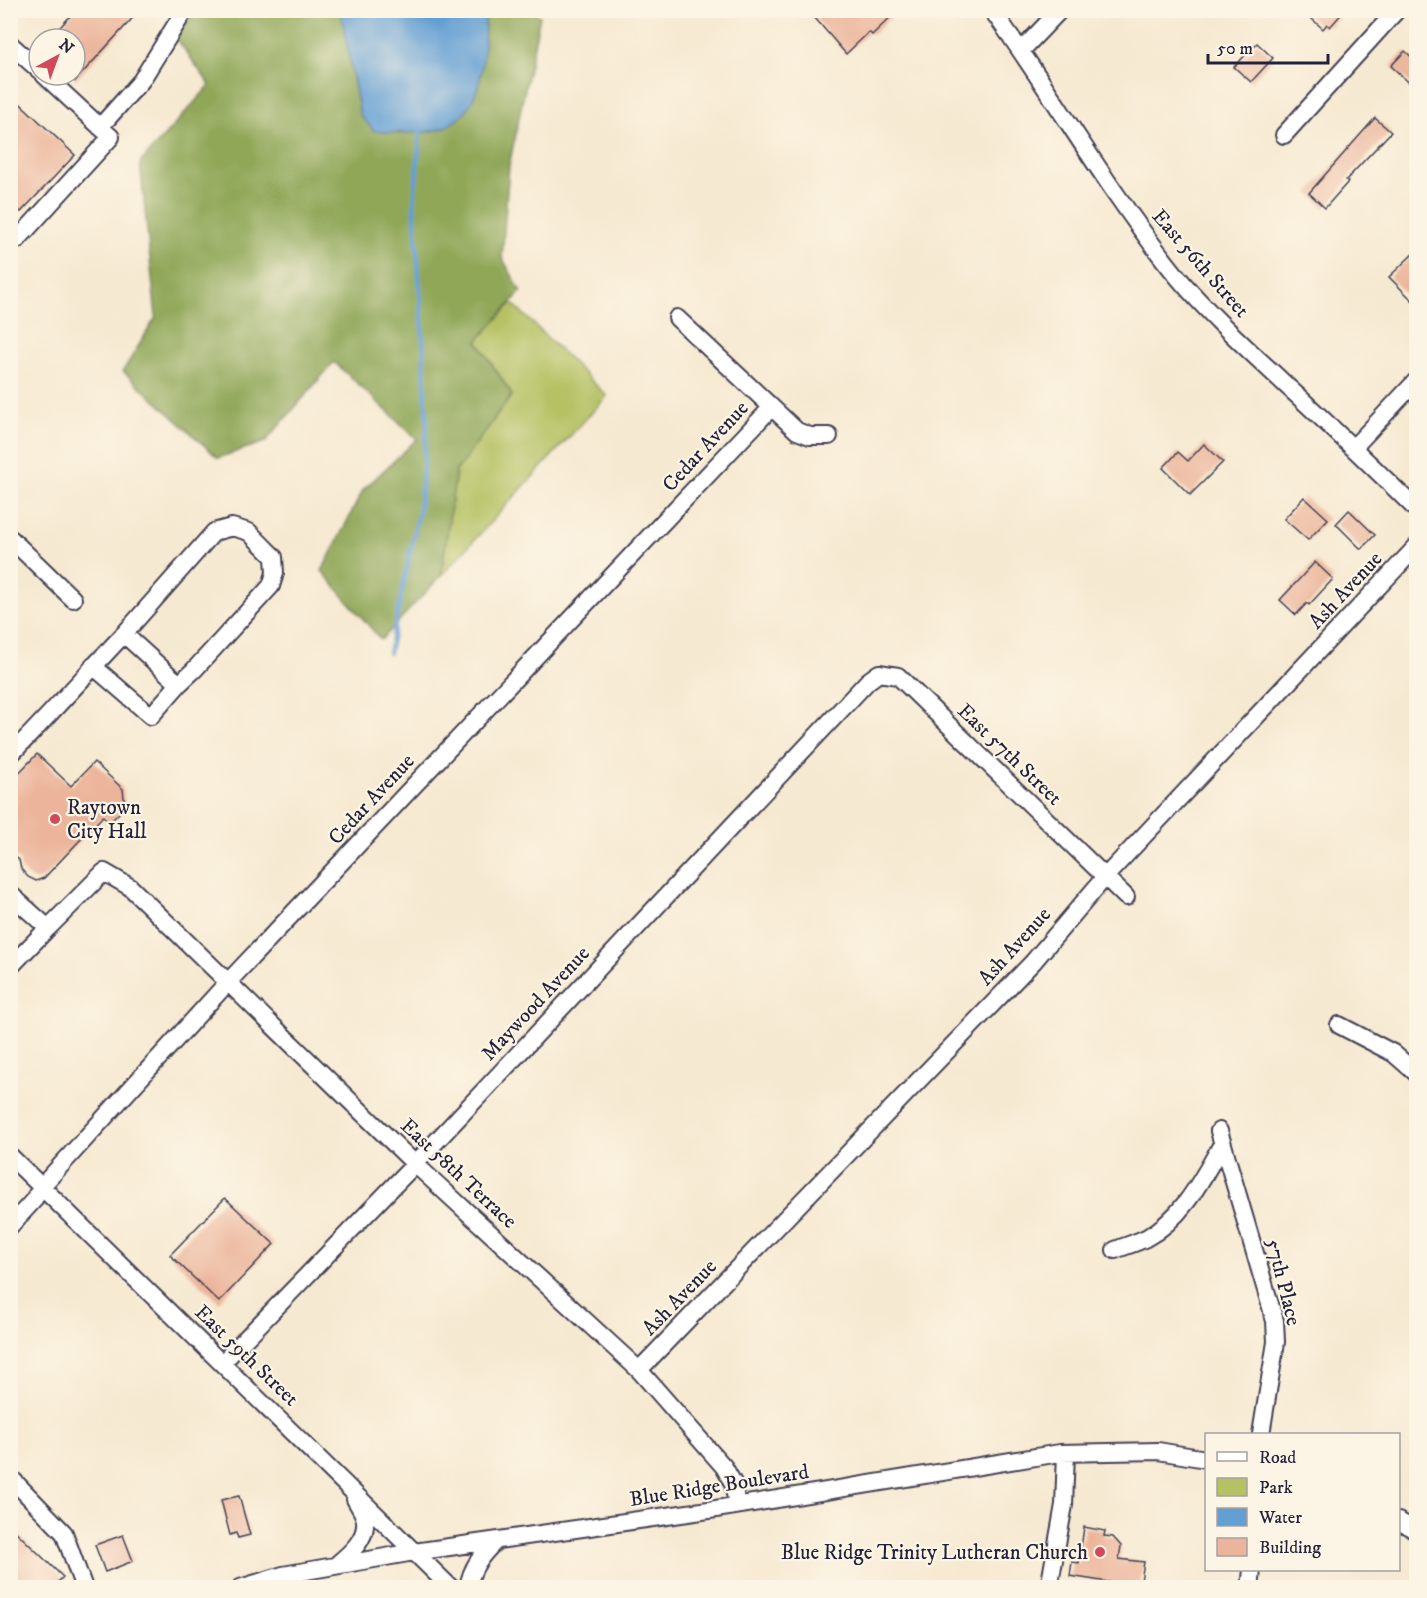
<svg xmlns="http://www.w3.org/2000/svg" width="1427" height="1598" font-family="'IM FELL DW Pica',serif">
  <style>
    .green { fill: #b5c163; stroke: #6c724f; stroke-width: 1.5 }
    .forest { fill: #90a759; stroke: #59644a; stroke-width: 1.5 }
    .water { fill: #639fd3; stroke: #426087; stroke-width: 1.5 }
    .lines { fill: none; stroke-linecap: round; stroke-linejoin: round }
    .stream { stroke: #639fd3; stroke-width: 4.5 }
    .building { fill: #ecb59b }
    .minor-casing { stroke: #424052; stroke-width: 20 }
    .minor { stroke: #fff; stroke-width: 16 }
    .poi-dot { fill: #d1495b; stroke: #fcf5e5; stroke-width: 2 }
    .labels { text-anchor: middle; stroke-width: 4.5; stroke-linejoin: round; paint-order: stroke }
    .street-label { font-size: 21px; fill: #22223b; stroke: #fcf5e5 }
    .poi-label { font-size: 21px; fill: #22223b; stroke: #fcf5e5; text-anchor: start }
  </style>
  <rect width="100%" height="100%" fill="#fcf5e5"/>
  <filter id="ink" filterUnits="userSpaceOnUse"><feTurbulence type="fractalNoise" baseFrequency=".0167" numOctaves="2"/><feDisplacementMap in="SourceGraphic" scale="12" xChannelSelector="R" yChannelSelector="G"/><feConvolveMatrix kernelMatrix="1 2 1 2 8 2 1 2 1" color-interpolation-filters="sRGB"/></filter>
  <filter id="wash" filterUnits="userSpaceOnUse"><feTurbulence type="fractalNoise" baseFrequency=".008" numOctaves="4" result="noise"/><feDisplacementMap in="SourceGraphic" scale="24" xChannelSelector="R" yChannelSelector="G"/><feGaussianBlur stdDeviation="1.35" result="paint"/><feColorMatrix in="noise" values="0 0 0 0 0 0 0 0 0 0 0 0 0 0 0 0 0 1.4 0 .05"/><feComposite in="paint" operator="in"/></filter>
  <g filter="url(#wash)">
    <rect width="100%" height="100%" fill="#f6e9d1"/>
    <!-- green -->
    <path class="green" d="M512 303 607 396 441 576 456 471 512 395 477 341Z"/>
    <!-- forest -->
    <path class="forest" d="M195 11H341L360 115 397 134 441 129 463 115 477 89 484 49 485 11H532L540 16 509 166 502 257 521 292 477 341 512 395 456 471 441 576 381 640 322 571 363 490 417 439 334 362 265 442 218 458 123 371 156 317 140 163 210 85 176 38Z"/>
    <!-- water -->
    <path class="water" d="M341 11H485C484 51 487 110 443 128 427 135 391 133 374 131L360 115Z"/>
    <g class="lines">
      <!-- stream -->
      <path class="stream" d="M389 653 419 510 427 425 422 320 414 205 420 131"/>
    </g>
    <g id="blocks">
      <!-- building -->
      <path class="building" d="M76 10H140L75 81V39H49Z
        M808 10H898L872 35 869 32 846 54Z
        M1302 10H1345L1330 27 1327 24 1323 29Z
        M1257 43 1273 58 1251 82 1234 67Z
        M1405 51 1416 61V89L1391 66Z
        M10 94 75 155 21 212 10 203Z
        M1375 118 1391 132 1346 180 1348 182 1325 208 1309 193Z
        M1416 251V304L1389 277Z
        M1204 444 1223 462 1190 495 1163 468 1178 452 1188 461Z
        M1304 497 1328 519 1308 540 1284 519Z
        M1349 510 1375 535 1361 549 1336 524Z
        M1315 562 1333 579 1309 605 1307 603 1296 615 1280 600Z
        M37 754 71 786 94 762 123 789 125 807 110 822 103 816 44 878 36 881 28 877 21 869 19 860 10 852V782Z
        M225 1198 274 1244 219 1302 170 1255Z
        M239 1496 250 1535 238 1538 236 1533 230 1535 221 1500Z
        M10 1526 63 1577 53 1587H10Z
        M1084 1527 1105 1531 1104 1536 1113 1537 1121 1546 1119 1559 1144 1562 1140 1587 1070 1576 1072 1562 1079 1563Z
        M123 1535 133 1561 105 1572 95 1545Z"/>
    </g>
  </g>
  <g filter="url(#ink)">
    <use href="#blocks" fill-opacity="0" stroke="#424052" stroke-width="1.5"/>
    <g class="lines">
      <defs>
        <path id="minor" d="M992 10C1055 97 1108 191 1176 275 1210 316 1250 351 1288 387 1332 427 1374 468 1416 509
          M10 44 39 70
          M1021 51 1060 10
          M100 127 141 81 185 10
          M1284 135 1397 10
          M10 243 18 239 111 137 44 75
          M677 318 797 431 810 436H829
          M1354 447 1416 381
          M10 538 73 599
          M124 634 214 532 232 527 249 532 274 557 275 573 271 586 194 670 179 684
          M10 755C49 716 86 674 124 634L179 684 151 716 93 666
          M10 894 48 928 104 872 130 887 415 1164 639 1370 724 1467 733 1483 737 1505
          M10 967 48 928
          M1339 1025 1393 1053 1416 1073
          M1219 1131 1275 1321 1276 1342 1261 1434
          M10 1156 451 1588
          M10 1226 33 1201 42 1186 228 982 771 408
          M1115 1250C1125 1246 1136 1243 1146 1238 1183 1218 1202 1179 1222 1144
          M222 1363 415 1164 868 681 879 673 898 676 1126 897
          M639 1370 1033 962 1105 877 1416 547
          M10 1481 12 1479 64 1533 84 1588
          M1398 1521 1416 1530
          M336 1565C348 1555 367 1540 365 1521 365 1514 358 1505 355 1499
          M240 1588 283 1575 414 1552 716 1509 1060 1453 1158 1451 1206 1459
          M468 1588C471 1568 482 1554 496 1541
          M1049 1588 1064 1505 1066 1453
          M1250 1588 1252 1570"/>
      </defs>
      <!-- minor casing -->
      <use href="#minor" class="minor-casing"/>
      <!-- minor -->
      <use href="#minor" class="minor"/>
    </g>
  </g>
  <!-- markers -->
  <g class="poi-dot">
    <circle cx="55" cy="819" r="6"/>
    <circle cx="1100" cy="1552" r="6"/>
  </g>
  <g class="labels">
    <!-- street labels -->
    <g class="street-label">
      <text transform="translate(1201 263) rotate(49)" y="7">East 56th Street</text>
      <text transform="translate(705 446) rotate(-47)" y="7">Cedar Avenue</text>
      <text transform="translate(1345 590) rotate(-47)" y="7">Ash Avenue</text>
      <text transform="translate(1010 754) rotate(44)" y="7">East 57th Street</text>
      <text transform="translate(371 799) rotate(-47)" y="7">Cedar Avenue</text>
      <text transform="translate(1014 946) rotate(-48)" y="7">Ash Avenue</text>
      <text transform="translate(535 1003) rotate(-47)" y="7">Maywood Avenue</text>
      <text transform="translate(459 1173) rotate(43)" y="7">East 58th Terrace</text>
      <text transform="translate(1284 1282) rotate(76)" y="7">57th Place</text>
      <text transform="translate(679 1297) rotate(-46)" y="7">Ash Avenue</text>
      <text transform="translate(247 1355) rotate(44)" y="7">East 59th Street</text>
      <text transform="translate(719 1485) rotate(-9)" y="7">Blue Ridge Boulevard</text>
    </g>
    <!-- poi labels -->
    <g class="poi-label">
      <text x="67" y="814">Raytown<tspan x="67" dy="24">City Hall</tspan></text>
      <text x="1088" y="1559" text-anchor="end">Blue Ridge Trinity Lutheran Church</text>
    </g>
  </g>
  <!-- margin -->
  <rect width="1427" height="1598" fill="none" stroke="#fcf5e5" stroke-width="36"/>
  <!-- legend -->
  <rect x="1205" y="1433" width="195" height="138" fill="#fcf5e5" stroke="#a5a1a1" stroke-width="1.5"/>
  <rect x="1217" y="1452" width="30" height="9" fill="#ffffff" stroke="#a5a1a1" stroke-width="1.5"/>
  <text x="1259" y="1463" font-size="18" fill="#22223b">Road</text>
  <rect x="1217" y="1478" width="30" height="18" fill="#b5c163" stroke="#a5a1a1" stroke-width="1.5"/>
  <text x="1259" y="1493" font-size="18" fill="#22223b">Park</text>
  <rect x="1217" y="1508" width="30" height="18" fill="#639fd3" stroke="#a5a1a1" stroke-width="1.5"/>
  <text x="1259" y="1523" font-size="18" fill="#22223b">Water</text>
  <rect x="1217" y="1538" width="30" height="18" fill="#ecb59b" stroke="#a5a1a1" stroke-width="1.5"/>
  <text x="1259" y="1553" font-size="18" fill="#22223b">Building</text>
  <!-- north arrow -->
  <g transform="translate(57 57) rotate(41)"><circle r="28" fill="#fcf5e5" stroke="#a5a1a1" stroke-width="1.5"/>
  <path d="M0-4.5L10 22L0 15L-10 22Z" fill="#d1495b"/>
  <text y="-9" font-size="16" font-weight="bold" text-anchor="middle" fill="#22223b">N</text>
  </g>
  <!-- scale -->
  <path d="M1208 54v9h120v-9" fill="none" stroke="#22223b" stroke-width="3"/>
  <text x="1217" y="54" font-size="18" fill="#22223b" stroke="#fcf5e5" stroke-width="4.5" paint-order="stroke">50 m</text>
</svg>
